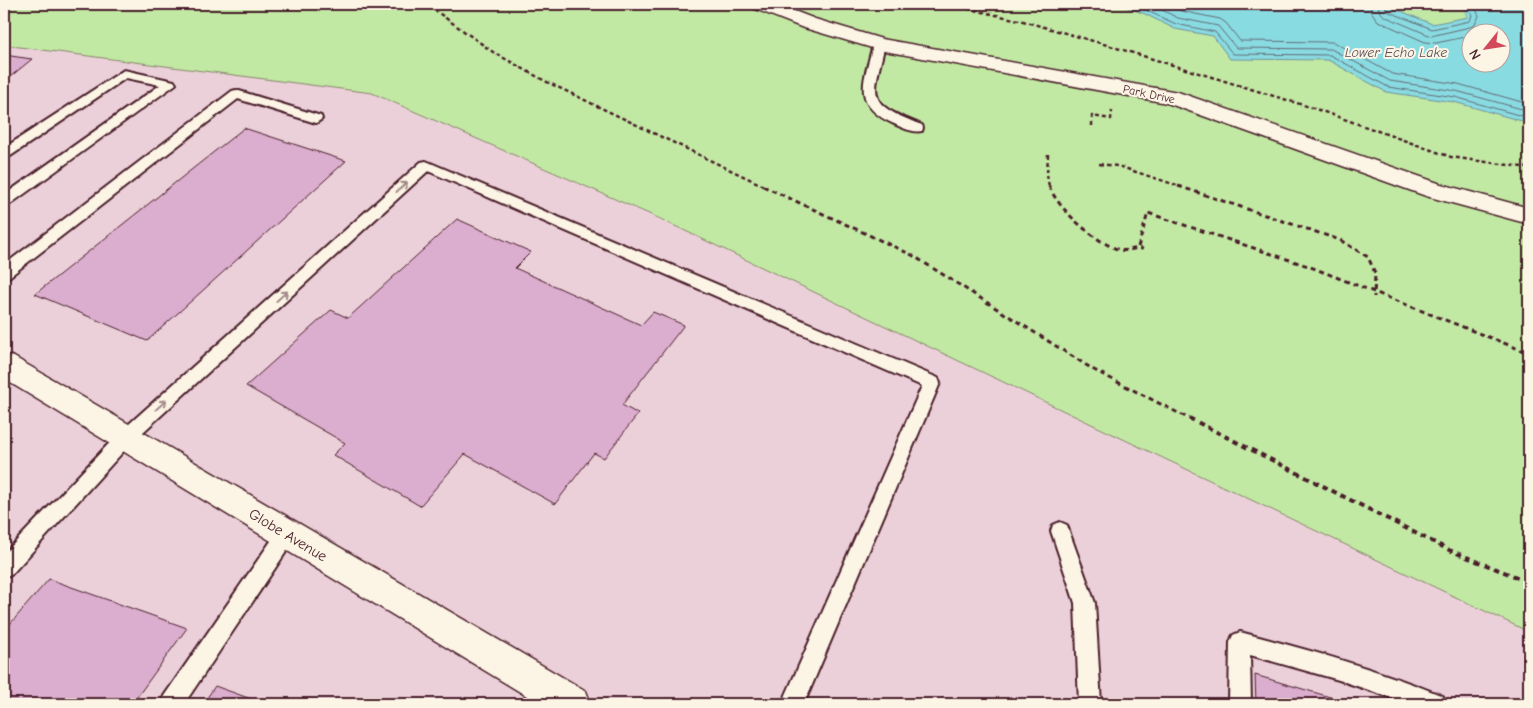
<svg xmlns="http://www.w3.org/2000/svg" width="1533" height="708" font-family="'Comic Neue',sans-serif">
  <style>
    .built { fill: #ebd0d9 }
    .green { fill: #c2e9a4; stroke: #868468; fill-rule: evenodd }
    .water { fill: #89dbe2; stroke: #709099; fill-rule: evenodd }
    .lines { fill: none; stroke-linecap: round; stroke-linejoin: round }
    .shore { stroke: #636a74; stroke-width: 1 }
    .building { fill: #dbadce; stroke: #4a1f2b }
    .lane-casing { stroke: #4a1f2b; stroke-width: 4 }
    .street-casing { stroke: #4a1f2b; stroke-width: 3 }
    .path-far2 { stroke: #4a1f2b; stroke-width: 2.5; stroke-dasharray: 4 3; stroke-linecap: butt }
    .path-far1 { stroke: #4a1f2b; stroke-width: 3; stroke-dasharray: 5 4; stroke-linecap: butt }
    .path { stroke: #4a1f2b; stroke-width: 4; stroke-dasharray: 5.5 4.5; stroke-linecap: butt }
    .lane { fill: #fcf5e5; fill-rule: evenodd }
    .street { fill: #fcf5e5; fill-rule: evenodd }
    .oneway { stroke: #a38a88 }
    .labels { text-anchor: middle; stroke-width: 4; stroke-linejoin: round; paint-order: stroke }
    .far-street-label { font-size: 12px; fill: #4a1f2b; stroke: #fcf5e5 }
    .far-water-label { font-size: 14px; font-style: italic; fill: #5a4e59; stroke: #fcf5e5 }
    .street-label { font-size: 15px; fill: #4a1f2b; stroke: #fcf5e5 }
  </style>
  <rect width="100%" height="100%" fill="#f2dfde"/>
  <filter id="ink" filterUnits="userSpaceOnUse"><feTurbulence type="fractalNoise" baseFrequency=".02" numOctaves="2"/><feDisplacementMap in="SourceGraphic" scale="10" xChannelSelector="R" yChannelSelector="G"/><feConvolveMatrix kernelMatrix="1 2 1 2 8 2 1 2 1" color-interpolation-filters="sRGB"/></filter>
  <g filter="url(#ink)">
    <!-- built -->
    <path class="built" d="M4 45 372 93 656 217 1529 632V704H4Z"/>
    <!-- green -->
    <path class="green" d="M4 4H1529V632L656 217 372 93 4 45ZM1470 32H1500V62H1470Z"/>
    <!-- water -->
    <path class="water" d="M1118 4H1384L1432 24 1468 17 1462 4H1519L1529 7V123L1454 102 1386 92 1328 60 1230 59 1213 36 1175 29 1145 14ZM1470 32H1500V62H1470Z"/>
    <g class="lines">
      <!-- shore -->
      <path class="shore" d="M1132 4 1176 24 1215 32 1233 54 1330 55 1388 87 1455 97 1529 118
        M1150 4 1178 18 1218 26 1236 48 1331 49 1390 81 1456 91 1529 111
        M1167 4 1181 11 1220 19 1226 23 1240 41 1333 42 1392 74 1458 84 1529 104
        M1370 4 1372 13 1378 21 1425 42 1436 43 1470 36
        M1378 4 1379 10 1384 16 1431 36 1474 26 1479 16 1474 4
        M1384 4 1387 11 1432 29 1470 21 1472 15 1468 4"/>
    </g>
    <!-- building -->
    <path class="building" d="M4 55 32 59 4 82Z
      M244 128 346 161 147 341 35 294Z
      M457 219 531 252 515 268 641 325 653 312 684 325 622 405 638 414 604 458 594 453 555 504 465 454 420 506 333 455 345 443 246 386 331 310 348 318Z
      M49 579 187 628 132 704H4V631Z
      M1255 675 1354 704H1256Z
      M215 686 265 704H203Z"/>
    <g class="lines">
      <defs>
        <path id="lane" d="M879 40 885 44C873 98 864 103 922 125L923 128 922 131C912 133 901 127 892 123 850 103 865 80 873 44Z
          M124 70 174 81 176 84 9 205 4 207V195L160 85 126 78 9 157 4 158V148Z
          M236 90 321 116 322 119 316 123 238 99 9 277 4 279V265L232 91Z
          M426 161 938 378 940 383 804 704H782L922 386 428 171 131 443 11 575 4 577V554L119 433 421 162Z
          M1060 522 1067 525 1069 531 1095 603 1101 704H1079L1075 603 1051 531 1053 525Z
          M287 525 294 528 296 534 294 540 184 704H161L164 696 280 528Z
          M1240 632C1309 650 1377 669 1443 696L1446 704H1410L1339 680 1250 655 1251 704H1229L1230 642 1233 635Z"/>
        <path id="street" d="M751 4H776L815 19 882 39 1178 92 1441 184 1529 208V224L1426 196 1167 103 879 50 801 27 753 8Z
          M4 354 14 357 586 691 591 704H540L4 379Z"/>
      </defs>
      <!-- lane casing -->
      <use href="#lane" class="lane-casing"/>
      <!-- street casing -->
      <use href="#street" class="street-casing"/>
      <!-- path-far2 -->
      <path class="path-far2" d="M430 4 433 9 493 52 545 81 766 187
        M947 4 1023 21 1107 45 1313 108 1451 157 1529 168
        M1092 126V116L1111 119 1112 111
        M1048 154 1047 174 1049 187
        M1099 164 1118 166 1182 187"/>
      <!-- path-far1 -->
      <path class="path-far1" d="M763 186 912 255 1094 370 1192 420
        M1049 186C1058 209 1096 243 1120 250 1127 252 1135 247 1143 249
        M1178 186 1340 240 1368 257 1375 273 1374 297
        M1138 247 1148 213 1308 266 1529 353"/>
      <!-- path -->
      <path class="path" d="M1189 418 1449 550 1529 582"/>
      <!-- lane -->
      <use href="#lane" class="lane"/>
      <!-- street -->
      <use href="#street" class="street"/>
    </g>
    <!-- one-way arrows -->
    <defs><path id="oneway-shaft" d="M-6 0H5M1.5-3L5.5 0L1.5 3" fill="none" stroke-width="1.6" stroke-linecap="round" stroke-linejoin="round" transform="scale(1.25)"/></defs>
    <g class="oneway">
      <use href="#oneway-shaft" transform="translate(402 187) rotate(-42)"/>
      <use href="#oneway-shaft" transform="translate(282 296) rotate(-42)"/>
      <use href="#oneway-shaft" transform="translate(161 405) rotate(-42)"/>
    </g>
  </g>
  <g class="labels">
    <!-- far-street labels -->
    <g class="far-street-label">
      <text transform="translate(1149 94) rotate(12)" y="4">Park Drive</text>
    </g>
    <!-- far-water labels -->
    <g class="far-water-label">
      <text x="1396" y="57">Lower Echo Lake</text>
    </g>
    <!-- street labels -->
    <g class="street-label">
      <text transform="translate(288 535) rotate(31)" y="5">Globe Avenue</text>
    </g>
  </g>
  <!-- margin -->
  <rect width="1533" height="708" fill="none" stroke="#fcf5e5" stroke-width="20"/>
  <rect x="10" y="10" width="1513" height="688" fill="none" stroke="#4a1f2b" stroke-width="2" filter="url(#ink)"/>
  <!-- north arrow -->
  <g transform="translate(1486 48) rotate(240)"><circle r="24" fill="#fcf5e5" stroke="#b59f9b"/>
  <path d="M0-4L9 19L0 12L-9 19Z" fill="#d1495b"/>
  <text y="-8" font-size="14" font-weight="bold" text-anchor="middle" fill="#4a1f2b">N</text>
  </g>
</svg>
